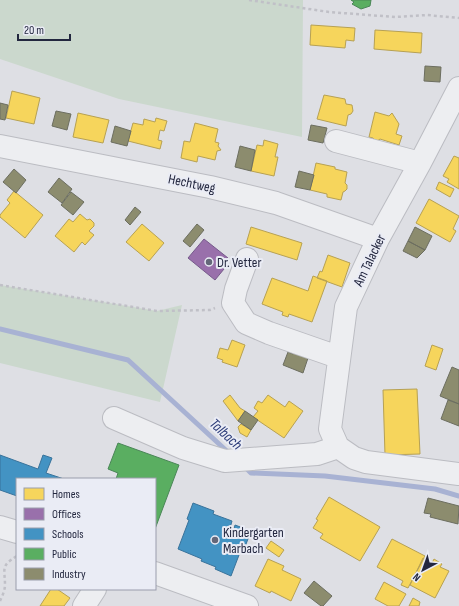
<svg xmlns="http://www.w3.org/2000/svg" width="459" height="606" font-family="'Sofia Sans Condensed',sans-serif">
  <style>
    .green { fill: #cbd8cd }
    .homes { fill: #f6d55c; stroke: #b7a153 }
    .offices { fill: #9970ab; stroke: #765a8b }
    .schools { fill: #4393c3; stroke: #39739b }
    .public { fill: #5aae61; stroke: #4a8657 }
    .industry { fill: #8c8c6e; stroke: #6c6e60 }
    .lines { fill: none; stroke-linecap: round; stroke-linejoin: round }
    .stream { stroke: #a8b2d3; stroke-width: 5 }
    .minor-casing { stroke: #bbbcc2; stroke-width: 24 }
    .path { stroke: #c0c0c7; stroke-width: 2.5; stroke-dasharray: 3 3; stroke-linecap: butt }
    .minor { stroke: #edeef1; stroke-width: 22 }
    .poi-dot { fill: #646779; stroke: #eaecf5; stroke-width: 1.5 }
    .labels { text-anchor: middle; stroke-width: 4; stroke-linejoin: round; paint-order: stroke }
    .street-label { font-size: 14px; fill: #23273f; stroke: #eaecf5 }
    .poi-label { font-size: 14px; fill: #23273f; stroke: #eaecf5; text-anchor: start }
    .water-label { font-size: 15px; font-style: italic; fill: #293977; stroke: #eaecf5 }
  </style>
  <rect width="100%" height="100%" fill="#dedfe4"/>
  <!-- green -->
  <path class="green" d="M0 0H303L302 137 119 99 0 59Z
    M0 285 157 311 182 305 160 402 0 363Z"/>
  <!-- homes -->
  <path class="homes" d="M311 25 355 28 354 41 346 40 345 48 310 45Z
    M375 30 422 33 421 53 374 49Z
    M12 91 40 98 34 124 6 118Z
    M324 95 345 99 346 104 352 105 353 111 351 114 348 115 346 126 317 119Z
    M375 112 389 116 392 113 399 124 396 134 402 136 399 145 380 139 376 142 373 138 369 137Z
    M78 113 109 120 103 143 73 137Z
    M156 118 167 121 164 131 160 130 158 140 162 141 160 149 128 141 133 123 143 125 144 119 155 122Z
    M195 123 218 129 215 142 219 143 218 146 221 150 217 151 215 160 198 156 197 162 181 158 184 141 190 142Z
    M264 140 278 144 275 157H278L274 176 251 171 257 145 263 146Z
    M454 156 459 158V189L447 182 449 179 443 176Z
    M316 163 335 167V169L347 172 345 183 347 185V189L345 191 343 192 341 200 327 197V194L310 190Z
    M439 182 454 189 450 197 436 189Z
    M14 191 43 215 25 238 0 217V215L10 203 7 200Z
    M429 199 459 216 453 229 456 231 450 242 416 223Z
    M80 214 87 220 90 219 94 223V226L89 231 94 235 85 245 82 242 74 252 55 236 69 219 73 222Z
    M142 224 164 243 149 261 126 242Z
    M251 227 302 243 297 260 246 244Z
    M328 255 350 263 342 287 317 278 320 271 322 272Z
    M313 276 327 281 312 322 289 314 288 317 282 315 283 312 262 304 272 278 308 291Z
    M232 340 245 345 237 367 222 362 223 360 217 358 220 348 228 350Z
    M432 345 443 349 436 370 425 366Z
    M417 389 420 454 385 455 383 390Z
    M230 395 240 408 245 411 238 421 223 401Z
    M268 395 285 407 289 401 303 411 284 438 253 417 258 411 254 408 258 401 262 403Z
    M241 424 251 430 247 437 240 433 238 427Z
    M329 497 380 527 360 561 320 538 323 534 313 528 318 520 316 519Z
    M392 539 425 556 408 588 401 585 403 581 377 567Z
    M271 541 284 550 279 557 266 548Z
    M423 558 432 563 434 559 442 564 440 567 449 571 435 598 410 585Z
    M268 559 284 566 282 570 301 579 291 601 271 591 270 593 255 586Z
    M384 582 406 594 399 606H388L375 599Z
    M51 589H57L70 598 64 606H40Z
    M413 598 420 602 419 606H409Z"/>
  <!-- offices -->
  <path class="offices" d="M204 239 228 258 221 266 224 269 215 280 188 258Z"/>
  <!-- schools -->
  <path class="schools" d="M0 455 38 469 43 455 52 458 46 473 64 479H17V496L0 490Z
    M193 503 214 511 213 514 232 521 230 528 234 529 235 525 251 531 243 552 238 550 236 553 239 555 231 576 215 569 216 567 201 561 202 559 178 549 189 520 187 519Z"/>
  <!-- public -->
  <path class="public" d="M351 0H371L370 6 361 9 352 4 354 2Z
    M118 443 179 465 155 529V479H116L118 473 108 469Z"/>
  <!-- industry -->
  <path class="industry" d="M425 66 441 67 440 82 424 81Z
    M0 103 8 105 5 120 0 119Z
    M56 111 71 114 67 130 52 126Z
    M311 125 327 128 323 143 308 140Z
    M115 126 131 131 127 146 111 142Z
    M240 146 255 150 251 171 235 167Z
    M14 169 26 180 16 193 3 182Z
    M299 171 314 175 310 190 295 187Z
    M59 178 72 189 62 203 48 192Z
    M71 192 84 202 73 215 61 205Z
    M135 207 141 212 130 225 125 220Z
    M197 224 204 230 190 247 183 241Z
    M415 227 432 236 425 250 408 241Z
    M408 241 425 250 417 258 403 251Z
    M288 352 293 354 294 352 308 358 303 373 283 365Z
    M452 367 459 370V404L440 396Z
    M448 400 459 404V426L441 419Z
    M245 411 258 420 251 430 238 421Z
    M428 498 459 506 458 524 430 517 431 514 424 513Z
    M314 581 332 596 323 606H321L304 593Z"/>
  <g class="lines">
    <!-- stream -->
    <path class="stream" d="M0 329 128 360 230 454
      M244 466 251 473 325 476 435 489 459 496"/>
    <defs>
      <path id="minor" d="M459 88 420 163 378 239 346 307 330 429 338 447 354 458 366 462 459 474
        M336 141 420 163
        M0 146 210 187 276 203 378 239
        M247 259 236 289 233 303 246 323 269 333 338 357
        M114 418 183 448 225 461 317 454 338 447
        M0 527 17 532
        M155 573 247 606
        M84 606 95 589"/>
    </defs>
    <!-- minor casing -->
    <use href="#minor" class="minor-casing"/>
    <!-- path -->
    <path class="path" d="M249 0 329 12 395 17 427 15 459 18
      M0 285 157 311 210 310 215 308
      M0 601C2 597 5 590 5 585 5 569 0 566 17 556"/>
    <!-- minor -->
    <use href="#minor" class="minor"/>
  </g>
  <!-- markers -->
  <g class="poi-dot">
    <circle cx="209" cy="262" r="4"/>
    <circle cx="215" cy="540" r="4"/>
  </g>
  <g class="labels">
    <!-- street labels -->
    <g class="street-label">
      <text transform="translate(192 183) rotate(12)" y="5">Hechtweg</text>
      <text transform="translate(369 260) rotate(-64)" y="5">Am Talacker</text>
    </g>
    <!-- poi labels -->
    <g class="poi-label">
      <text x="217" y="267">Dr. Vetter</text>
      <text x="223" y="537">Kindergarten<tspan x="223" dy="16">Marbach</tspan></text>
    </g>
    <!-- water labels -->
    <g class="water-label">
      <text transform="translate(226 434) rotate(43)" y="5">Talbach</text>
    </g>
  </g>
  <!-- legend -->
  <rect x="16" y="478" width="140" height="112" fill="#eaecf5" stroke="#9a9dac"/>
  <rect x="24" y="488" width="20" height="12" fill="#f6d55c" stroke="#9a9dac"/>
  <text x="52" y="498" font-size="12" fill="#23273f">Homes</text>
  <rect x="24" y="508" width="20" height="12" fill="#9970ab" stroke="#9a9dac"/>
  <text x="52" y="518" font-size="12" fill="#23273f">Offices</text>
  <rect x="24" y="528" width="20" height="12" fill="#4393c3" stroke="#9a9dac"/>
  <text x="52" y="538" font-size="12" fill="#23273f">Schools</text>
  <rect x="24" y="548" width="20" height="12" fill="#5aae61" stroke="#9a9dac"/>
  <text x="52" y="558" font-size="12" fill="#23273f">Public</text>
  <rect x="24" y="568" width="20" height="12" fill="#8c8c6e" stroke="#9a9dac"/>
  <text x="52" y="578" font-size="12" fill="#23273f">Industry</text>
  <!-- north arrow -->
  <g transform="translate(423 570) rotate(221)" stroke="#eaecf5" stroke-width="3" paint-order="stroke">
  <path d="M0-3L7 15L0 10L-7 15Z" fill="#23273f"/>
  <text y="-6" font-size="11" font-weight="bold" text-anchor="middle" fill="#23273f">N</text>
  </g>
  <!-- scale -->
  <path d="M18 34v6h52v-6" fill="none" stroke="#23273f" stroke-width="2"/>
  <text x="24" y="34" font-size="12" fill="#23273f" stroke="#eaecf5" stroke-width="3" paint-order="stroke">20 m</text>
</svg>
